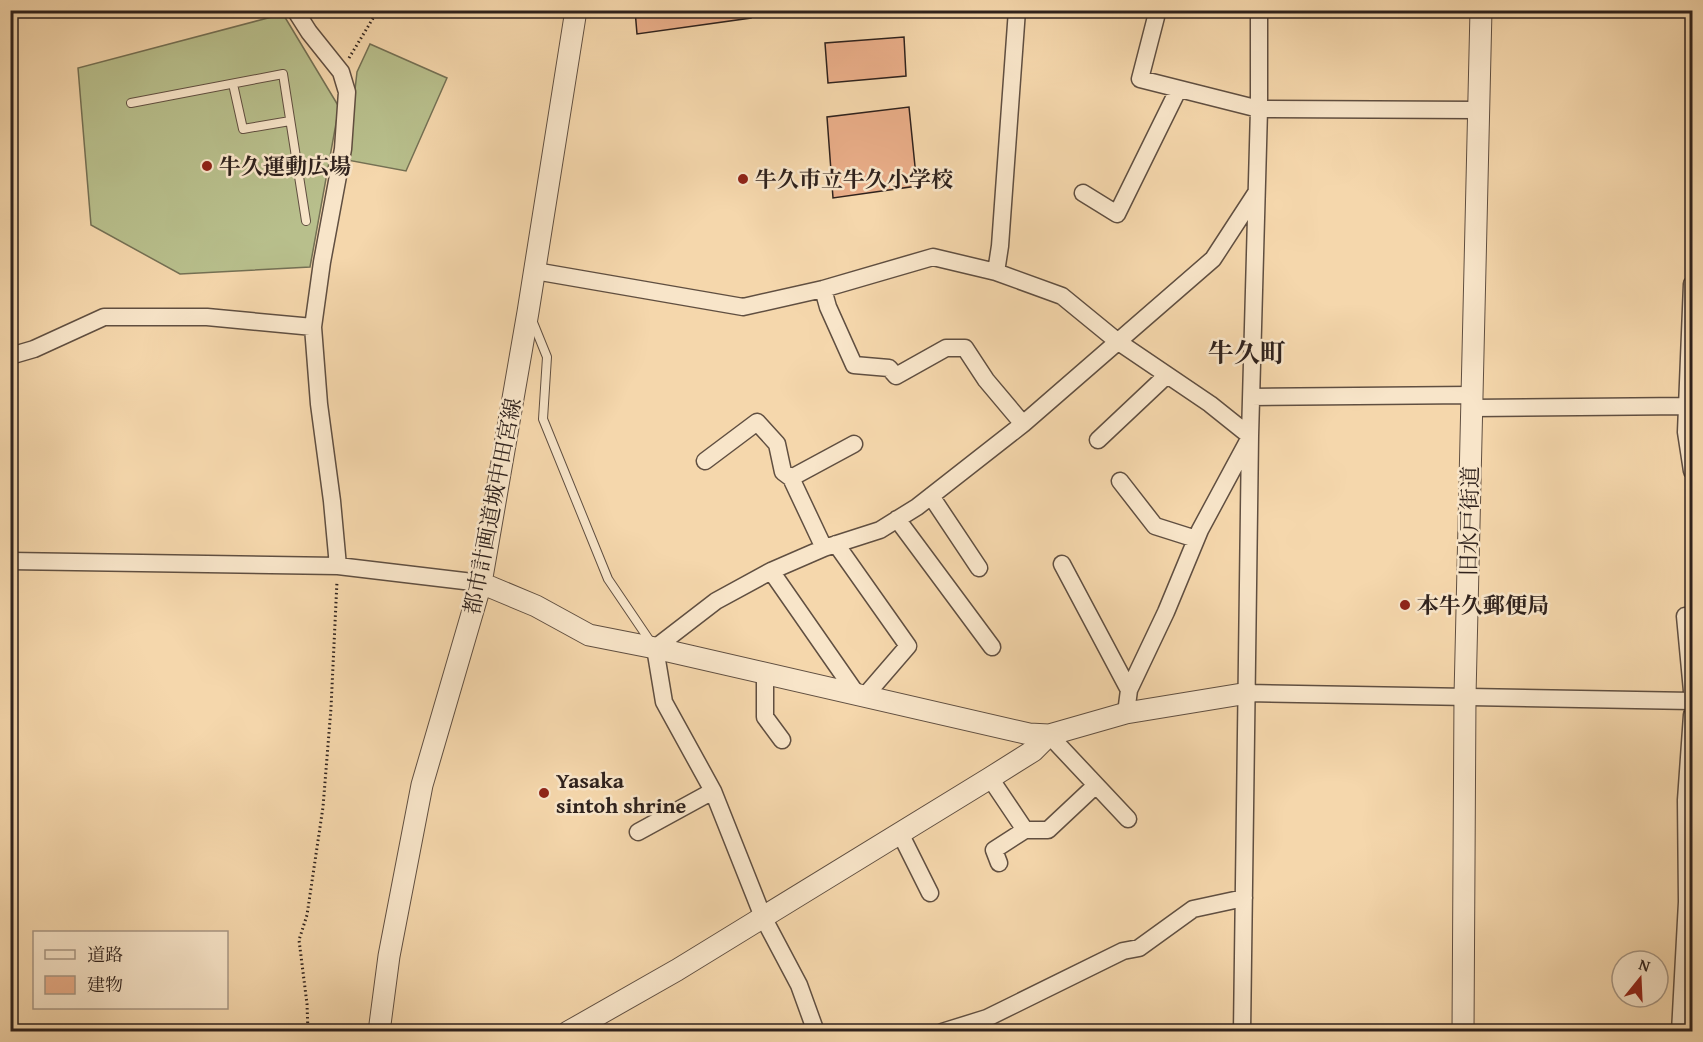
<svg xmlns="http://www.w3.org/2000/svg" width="1703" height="1042" font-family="'Gentium Book Plus','Noto Serif JP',serif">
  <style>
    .pitch { fill: #b8bf8c; stroke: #747054; stroke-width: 1.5 }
    .building { fill: #eaae89; stroke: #2f221d; stroke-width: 1.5 }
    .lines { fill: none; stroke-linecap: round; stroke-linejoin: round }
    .service-casing { stroke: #604f41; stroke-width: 10 }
    .minor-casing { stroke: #604f41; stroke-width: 19 }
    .tertiary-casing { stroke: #604f41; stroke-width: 23 }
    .path { stroke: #2f221d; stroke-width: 3; stroke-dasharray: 1.5 3; stroke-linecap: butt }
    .service { stroke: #f8e5c9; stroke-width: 8 }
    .minor { stroke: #f8e5c9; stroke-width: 16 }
    .tertiary { stroke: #f8e5c9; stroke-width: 21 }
    .poi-dot { fill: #8f2418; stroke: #f8e5c9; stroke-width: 2 }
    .labels { text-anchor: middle; stroke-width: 5; stroke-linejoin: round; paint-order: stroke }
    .poi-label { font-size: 22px; font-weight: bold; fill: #2f221d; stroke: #f8e5c9; text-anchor: start }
    .street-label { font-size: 22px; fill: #2f221d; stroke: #f8e5c9 }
    .quarter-label { font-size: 26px; font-weight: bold; fill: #2f221d; stroke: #f8e5c9 }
  </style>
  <rect width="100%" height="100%" fill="#f5d7ac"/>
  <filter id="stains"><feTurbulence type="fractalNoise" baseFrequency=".00333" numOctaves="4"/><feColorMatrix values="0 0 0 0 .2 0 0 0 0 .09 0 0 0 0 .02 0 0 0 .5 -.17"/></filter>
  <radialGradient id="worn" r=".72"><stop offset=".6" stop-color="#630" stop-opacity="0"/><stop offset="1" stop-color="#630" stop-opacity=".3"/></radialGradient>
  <!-- pitch -->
  <path class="pitch" d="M283 14 339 107 310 267 180 274 91 225 78 68Z
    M370 44 447 78 406 171 347 160 357 72Z"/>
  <!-- building -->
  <path class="building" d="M635 10H751V18L637 34Z
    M904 37 906 76 828 83 825 43Z
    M909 107 917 186 833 198 827 117Z"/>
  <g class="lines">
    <defs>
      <path id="service" d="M233 84 243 129 290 121
        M131 103 283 74 306 221
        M532 320 547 357 543 419 608 579 652 644"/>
      <path id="minor" d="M295 10 309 32 341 72 347 92 343 149 322 262 313 327 319 404 332 501 338 566
        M1156 17 1140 79 1259 109V10
        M1083 193 1117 214 1178 90
        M535 271 743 307 823 289 933 257 996 272 1062 296 1117 341 1210 404 1250 436
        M996 272 1000 246 1017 10
        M1692 284 1686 432 1692 471
        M823 289 828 307 854 365 889 368 896 376 946 348H965L986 380 1023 424
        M10 356 34 349 104 317H207L313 327
        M1251 397 1472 395
        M1472 408 1688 406
        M1098 440 1167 375
        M705 461 757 422 777 444 783 472 791 478 824 548
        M791 478 854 444
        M1120 481 1155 526 1196 539
        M931 496 979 568
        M897 519 992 647
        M836 544 908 646 864 697
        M10 561 338 566 481 583
        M1062 564 1129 690
        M771 571 858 696
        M1685 616 1692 691
        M765 674V717L782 740
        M1248 693 1692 701
        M1126 713 1129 690 1166 612 1200 530 1249 439
        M1049 735 1128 819
        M990 778 1025 830
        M638 832 713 791
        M900 833 930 893
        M999 863 994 850 1025 830H1048L1096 785
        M816 1032 799 985 763 917 713 791 664 702 655 648 716 601 771 571 824 548 880 530 917 507 1023 424 1213 259 1256 193
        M942 1032 987 1018 1123 951 1139 948 1193 909 1244 898
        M1242 1032 1250 436 1259 109 1479 110
        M1680 1032 1687 902 1686 800 1692 715"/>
      <path id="tertiary" d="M481 583 536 606 589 635 655 648 1029 734 1049 735 1126 713 1248 693
        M379 1032 389 956 422 785 481 583 528 312 576 10
        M568 1032 677 970 990 778 1033 751 1049 735
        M1463 1032 1465 696 1481 10"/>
    </defs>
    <!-- service casing -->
    <use href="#service" class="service-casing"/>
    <!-- minor casing -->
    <use href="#minor" class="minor-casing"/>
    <!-- tertiary casing -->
    <use href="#tertiary" class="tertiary-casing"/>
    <!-- path -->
    <path class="path" d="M349 58 378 10
      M308 1032 307 1004 299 940 307 915 323 807 331 708 337 581"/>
    <!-- service -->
    <use href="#service" class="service"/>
    <!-- minor -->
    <use href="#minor" class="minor"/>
    <!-- tertiary -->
    <use href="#tertiary" class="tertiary"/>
  </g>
  <!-- markers -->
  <g class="poi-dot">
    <circle cx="207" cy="166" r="6"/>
    <circle cx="743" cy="179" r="6"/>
    <circle cx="1405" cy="605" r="6"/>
    <circle cx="544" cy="793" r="6"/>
  </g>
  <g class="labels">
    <!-- poi labels -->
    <g class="poi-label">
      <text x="219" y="174">牛久運動広場</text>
      <text x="755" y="187">牛久市立牛久小学校</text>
      <text x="1417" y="613">本牛久郵便局</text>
      <text x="556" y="788">Yasaka<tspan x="556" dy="25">sintoh shrine</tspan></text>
    </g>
    <!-- street labels -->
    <g class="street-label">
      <text transform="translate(492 506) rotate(-79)" y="8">都市計画道城中田宮線</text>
      <text transform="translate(1469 521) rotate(-89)" y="8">旧水戸街道</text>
    </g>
    <!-- quarter labels -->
    <g class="quarter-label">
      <text x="1247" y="362">牛久町</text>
    </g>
  </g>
  <!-- margin -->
  <rect width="1703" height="1042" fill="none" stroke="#f5d7ac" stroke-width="36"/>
  <rect x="12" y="12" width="1679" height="1018" fill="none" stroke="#2f221d" stroke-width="3"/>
  <rect x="18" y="18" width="1667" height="1006" fill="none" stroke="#2f221d" stroke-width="1.5"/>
  <!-- legend -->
  <rect x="33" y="931" width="195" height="78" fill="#f8e5c9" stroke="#a89784" stroke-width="1.5"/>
  <rect x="45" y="950" width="30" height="9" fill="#f8e5c9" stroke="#a89784" stroke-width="1.5"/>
  <text x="87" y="961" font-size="18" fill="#2f221d">道路</text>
  <rect x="45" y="976" width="30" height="18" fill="#eaae89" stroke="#a89784" stroke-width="1.5"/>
  <text x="87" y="991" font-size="18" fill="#2f221d">建物</text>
  <!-- north arrow -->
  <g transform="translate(1640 979) rotate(18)"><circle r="28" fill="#f8e5c9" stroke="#a89784" stroke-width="1.5"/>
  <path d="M0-4.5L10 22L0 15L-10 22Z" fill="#8f2418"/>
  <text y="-9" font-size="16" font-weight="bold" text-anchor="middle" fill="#2f221d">N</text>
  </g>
  <rect width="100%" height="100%" filter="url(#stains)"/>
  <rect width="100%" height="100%" fill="url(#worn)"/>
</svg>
